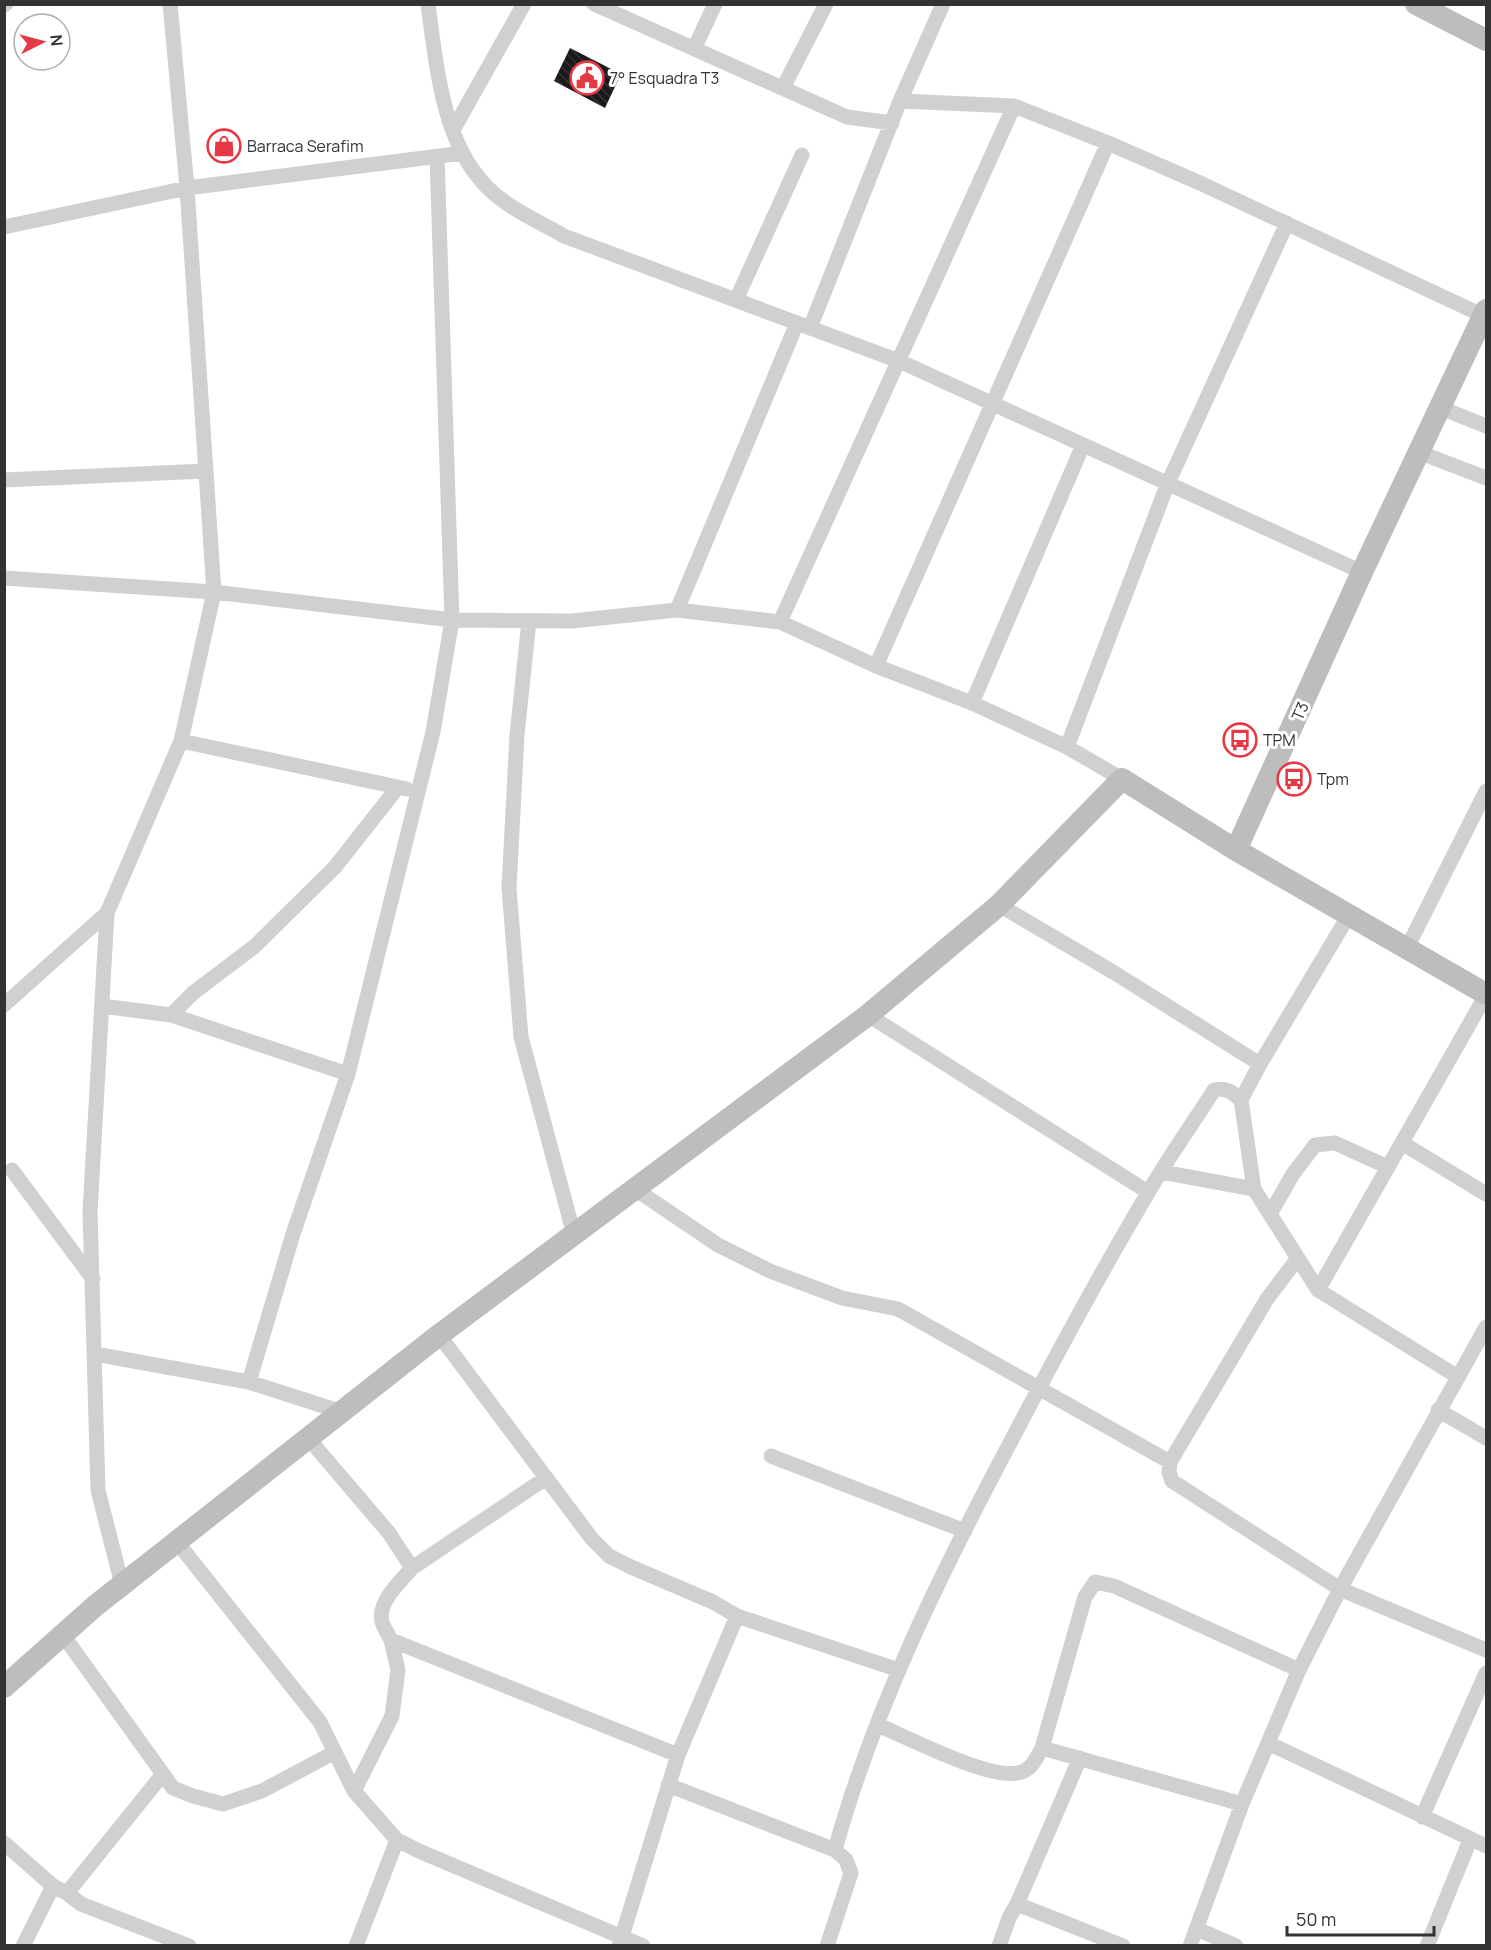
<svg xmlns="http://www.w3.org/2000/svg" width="1491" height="1950" font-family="Manrope,sans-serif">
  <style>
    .building { fill: url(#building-back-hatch) }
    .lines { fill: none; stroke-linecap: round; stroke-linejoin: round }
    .street { stroke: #d0d0d0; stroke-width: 15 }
    .secondary { stroke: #bdbdbd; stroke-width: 22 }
    .labels { text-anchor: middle; stroke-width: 6; stroke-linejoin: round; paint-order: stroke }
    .poi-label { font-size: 16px; fill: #333; stroke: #fff; text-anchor: start }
    .street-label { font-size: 16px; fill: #333; stroke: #fff }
  </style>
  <defs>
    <pattern id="building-back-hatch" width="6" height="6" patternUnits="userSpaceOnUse" patternTransform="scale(1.5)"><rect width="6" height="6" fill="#1a1a1a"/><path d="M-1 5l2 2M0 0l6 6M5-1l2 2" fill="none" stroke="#333"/></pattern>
  </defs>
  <rect width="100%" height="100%" fill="#fff"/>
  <!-- building -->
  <path class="building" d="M570 48 621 74 605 108 554 81Z"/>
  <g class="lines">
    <!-- street -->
    <path class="street" d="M428 4C436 64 442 141 486 186 507 208 538 221 564 236L899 361 1362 572
      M594 4 847 117 892 123
      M4 5 6 4
      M694 49 715 4
      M783 88 826 4
      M900 101 1014 106 1108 143 1200 183 1484 316
      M453 130 524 4
      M4 227 187 188 463 153
      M736 300 802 155
      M810 328 900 101 943 4
      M1441 408 1486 426
      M1421 453 1486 478
      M4 480 206 471
      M4 578 214 592 452 620 572 621 677 610 780 622 876 666 972 703 1067 747 1122 779
      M677 610 797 323
      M529 621 517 735 509 888 521 1037 574 1235
      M780 622 1014 106
      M876 666 1108 143
      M972 703 1083 445
      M181 741 407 789
      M1067 747 1168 483 1287 223
      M999 905 1113 972 1260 1064
      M1407 948 1486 791
      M4 1005 107 913
      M102 1006 171 1015 193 993 255 946 335 867 398 787
      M171 1015 348 1074
      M868 1015 1148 1192
      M1241 1100 1254 1189 1318 1290 1458 1377
      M1402 1143 1486 1194
      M12 1170 93 1279
      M1162 1172 1254 1189
      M635 1189 718 1245 770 1271 842 1298 898 1309 1170 1462
      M1270 1214 1293 1174 1315 1145 1335 1143 1388 1167
      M1298 1258 1267 1299 1170 1462 1169 1472 1172 1481 1340 1589 1486 1650
      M1318 1290 1486 995
      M439 1335 592 1539 609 1556 631 1567 713 1602 737 1616 899 1670
      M95 1354 249 1382 342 1412
      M249 1382 293 1234 348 1074 433 732 452 620 437 156
      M1438 1410 1486 1438
      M308 1438 389 1533 412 1568C400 1582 377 1602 382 1622 384 1628 388 1634 391 1640
      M771 1456 965 1531
      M177 1542 320 1722 354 1791 397 1840 419 1851 643 1946
      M412 1568 546 1478
      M122 1585 98 1490 90 1212 107 913 181 741 214 592 187 188 170 4
      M63 1635 173 1788 193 1796 223 1804 262 1791 335 1752
      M878 1725C909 1738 987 1779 1017 1773 1031 1771 1036 1759 1042 1748L1085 1597 1095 1582 1114 1586 1299 1670
      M1268 1743 1486 1846
      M1042 1748 1242 1804
      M668 1785 835 1850 846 1860 851 1873 827 1946
      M354 1791 392 1716 398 1670 391 1640 678 1755
      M1422 1817 1486 1673
      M4 1843 53 1886 67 1893 81 1904 189 1946
      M835 1850C874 1708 941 1573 1010 1443 1054 1359 1099 1275 1148 1193 1168 1158 1192 1125 1214 1090 1226 1087 1232 1092 1241 1100L1260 1064 1349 915
      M67 1893 163 1774
      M1017 1904 1123 1946
      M1197 1929 1236 1946
      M23 1946 53 1886
      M356 1946 397 1840
      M619 1946 678 1755 737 1616
      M999 1946 1009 1918 1017 1904 1080 1758
      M1190 1946 1242 1804 1299 1670 1340 1589 1486 1327
      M1427 1946 1470 1840"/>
    <!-- secondary -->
    <path class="secondary" d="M1416 4 1486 40
      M1486 310 1362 572 1236 850 1486 994
      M4 1687 95 1606 439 1335 868 1015 999 905 1122 779 1236 850"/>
  </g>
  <!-- icons -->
  <defs>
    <symbol id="civic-ring" viewBox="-11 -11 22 22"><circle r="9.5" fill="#fff" stroke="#e63946" stroke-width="1.5"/><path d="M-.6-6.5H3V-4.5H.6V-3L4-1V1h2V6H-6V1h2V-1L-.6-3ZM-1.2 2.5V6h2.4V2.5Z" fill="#e63946"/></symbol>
    <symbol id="shop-ring" viewBox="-11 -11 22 22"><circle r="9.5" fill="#fff" stroke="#e63946" stroke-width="1.5"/><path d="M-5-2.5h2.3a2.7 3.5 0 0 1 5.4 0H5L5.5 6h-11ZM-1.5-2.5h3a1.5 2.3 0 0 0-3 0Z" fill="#e63946"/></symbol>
    <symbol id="bus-ring" viewBox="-11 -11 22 22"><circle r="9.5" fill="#fff" stroke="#e63946" stroke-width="1.5"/><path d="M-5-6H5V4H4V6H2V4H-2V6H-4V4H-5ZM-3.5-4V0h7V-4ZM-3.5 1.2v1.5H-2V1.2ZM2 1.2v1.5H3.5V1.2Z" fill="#e63946"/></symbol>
  </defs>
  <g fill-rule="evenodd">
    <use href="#civic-ring" x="568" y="59" width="38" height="38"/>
    <use href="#shop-ring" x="205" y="127" width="38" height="38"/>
    <use href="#bus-ring" x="1221" y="721" width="38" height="38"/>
    <use href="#bus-ring" x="1275" y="760" width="38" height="38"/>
  </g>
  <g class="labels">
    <!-- poi labels -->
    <g class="poi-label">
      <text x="610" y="84">7° Esquadra T3</text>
      <text x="247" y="152">Barraca Serafim</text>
      <text x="1263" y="746">TPM</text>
      <text x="1317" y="785">Tpm</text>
    </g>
    <!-- street labels -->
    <g class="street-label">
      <text transform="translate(1300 711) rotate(-66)" y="6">T3</text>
    </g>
  </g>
  <!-- border -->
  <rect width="1491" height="1950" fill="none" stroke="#333333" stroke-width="12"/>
  <!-- north arrow -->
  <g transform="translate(42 42) rotate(84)"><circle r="28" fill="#ffffff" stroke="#adadad" stroke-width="1.5"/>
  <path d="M0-4.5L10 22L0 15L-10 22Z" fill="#e63946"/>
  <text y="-9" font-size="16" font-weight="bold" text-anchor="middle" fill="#333333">N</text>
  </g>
  <!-- scale -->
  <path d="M1287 1926v9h147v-9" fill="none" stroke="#333333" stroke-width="3"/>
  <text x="1296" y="1926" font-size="18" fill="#333333" stroke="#ffffff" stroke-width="4.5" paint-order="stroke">50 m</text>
</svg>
